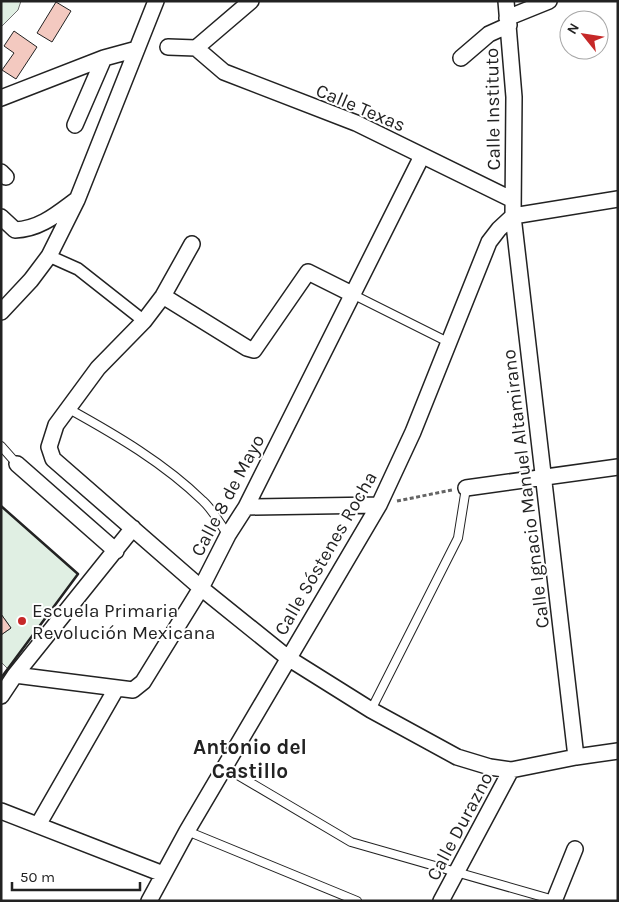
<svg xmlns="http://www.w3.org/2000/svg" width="619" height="902" font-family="Karla,sans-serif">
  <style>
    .green { fill: #e0efe3; stroke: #6f6f6f }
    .building { fill: #f3c9c0; stroke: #222 }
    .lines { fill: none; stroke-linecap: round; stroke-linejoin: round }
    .service-casing { stroke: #222; stroke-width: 10 }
    .pedestrian-casing { stroke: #222; stroke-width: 14 }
    .minor-casing { stroke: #222; stroke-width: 18 }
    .path { stroke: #646464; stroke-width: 3; stroke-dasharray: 4 2.5; stroke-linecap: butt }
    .service { stroke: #fff; stroke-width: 8 }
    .pedestrian { stroke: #fff; stroke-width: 11 }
    .minor { stroke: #fff; stroke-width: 15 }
    .wall { stroke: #222; stroke-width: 2.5 }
    .poi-dot { fill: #c62828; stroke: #fff; stroke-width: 2 }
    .labels { text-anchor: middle; stroke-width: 4; stroke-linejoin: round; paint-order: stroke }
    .street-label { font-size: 19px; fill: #222; stroke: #fff }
    .poi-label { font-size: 19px; fill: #222; stroke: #fff; text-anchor: start }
    .quarter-label { font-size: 21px; font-weight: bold; fill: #222; stroke: #fff }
  </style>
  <rect width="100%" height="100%" fill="#fff"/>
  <!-- green -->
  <path class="green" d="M1 1H21L18 10 1 27Z
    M1 506 78 574 8 669 1 662V635L11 628 1 614Z"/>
  <!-- building -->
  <path class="building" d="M56 2 71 11 52 42 37 33Z
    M14 31 37 47 16 79 2 70 14 53 4 46Z
    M1 614 11 628 1 635Z"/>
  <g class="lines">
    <defs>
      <path id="service" d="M352 294 448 342
        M69 409C116 435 164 463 203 501 213 510 220 524 228 535
        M1 446 17 464
        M371 710 458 538 466 488
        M224 767 351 842 554 900
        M187 831 357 901"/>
      <path id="pedestrian" d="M49 256 78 269 144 321"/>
      <path id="minor" d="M506 1 514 97 513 216 576 757
        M507 18 549 1
        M168 47 196 48 251 1
        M196 48 224 72 356 123 513 200
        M461 58 489 34 509 25
        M1 98 104 58 137 49
        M75 125 104 58
        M1 172 6 177
        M513 216 618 199
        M1 217 15 230C40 229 57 214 76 200
        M192 244 163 296 144 321 98 368 56 425 49 447 53 459 201 588 288 658 371 710 457 757 490 767 511 770 576 757 618 751
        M163 296 247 348 254 350 308 272 352 294
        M1 312 31 280 49 256 77 200 156 1
        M17 464 116 551
        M466 488 618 467
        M246 507 379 505
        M15 675 133 690 143 682 201 588 228 535 246 507 422 156
        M1 696 15 675 133 528
        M1 811 163 874
        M38 825 116 689
        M149 901 187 831 379 505 413 432 489 242 499 229 513 216
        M441 901 511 770
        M554 901 575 849"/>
    </defs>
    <!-- service casing -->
    <use href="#service" class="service-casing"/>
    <!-- pedestrian casing -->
    <use href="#pedestrian" class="pedestrian-casing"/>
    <!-- minor casing -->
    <use href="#minor" class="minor-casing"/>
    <!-- path -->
    <path class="path" d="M397 501 452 490"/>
    <!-- service -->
    <use href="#service" class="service"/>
    <!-- pedestrian -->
    <use href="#pedestrian" class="pedestrian"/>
    <!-- minor -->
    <use href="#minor" class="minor"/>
    <!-- wall -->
    <path class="wall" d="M1 506 78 574 1 678"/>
  </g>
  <!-- markers -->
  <circle class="poi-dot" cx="22" cy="621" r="5"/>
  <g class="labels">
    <!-- street labels -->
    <g class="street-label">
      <text transform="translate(361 107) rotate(23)" y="7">Calle Texas</text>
      <text transform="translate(492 109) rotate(-91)" y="7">Calle Instituto</text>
      <text transform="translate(525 489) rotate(-97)" y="7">Calle Ignacio Manuel Altamirano</text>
      <text transform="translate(227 495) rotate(-62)" y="7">Calle 8 de Mayo</text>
      <text transform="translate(325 553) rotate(-60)" y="7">Calle Sóstenes Rocha</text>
      <text transform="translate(459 826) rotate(-62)" y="7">Calle Durazno</text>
    </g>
    <!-- poi labels -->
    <g class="poi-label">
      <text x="32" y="617">Escuela Primaria<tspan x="32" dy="22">Revolución Mexicana</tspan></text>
    </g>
    <!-- quarter labels -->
    <g class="quarter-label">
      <text x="250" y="754">Antonio del<tspan x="250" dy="24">Castillo</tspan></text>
    </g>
  </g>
  <!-- border -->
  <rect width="619" height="902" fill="none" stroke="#222222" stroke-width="5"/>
  <!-- north arrow -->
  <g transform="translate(584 35) rotate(300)"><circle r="24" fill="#ffffff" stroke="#a7a7a7"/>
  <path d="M0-4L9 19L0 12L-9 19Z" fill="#c62828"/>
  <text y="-8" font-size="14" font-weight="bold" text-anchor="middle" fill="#222222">N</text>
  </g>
  <!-- scale -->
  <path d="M12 882v8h128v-8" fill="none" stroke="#222222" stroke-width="2.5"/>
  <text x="20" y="882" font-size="15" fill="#222222" stroke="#ffffff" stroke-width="4" paint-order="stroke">50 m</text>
</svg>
